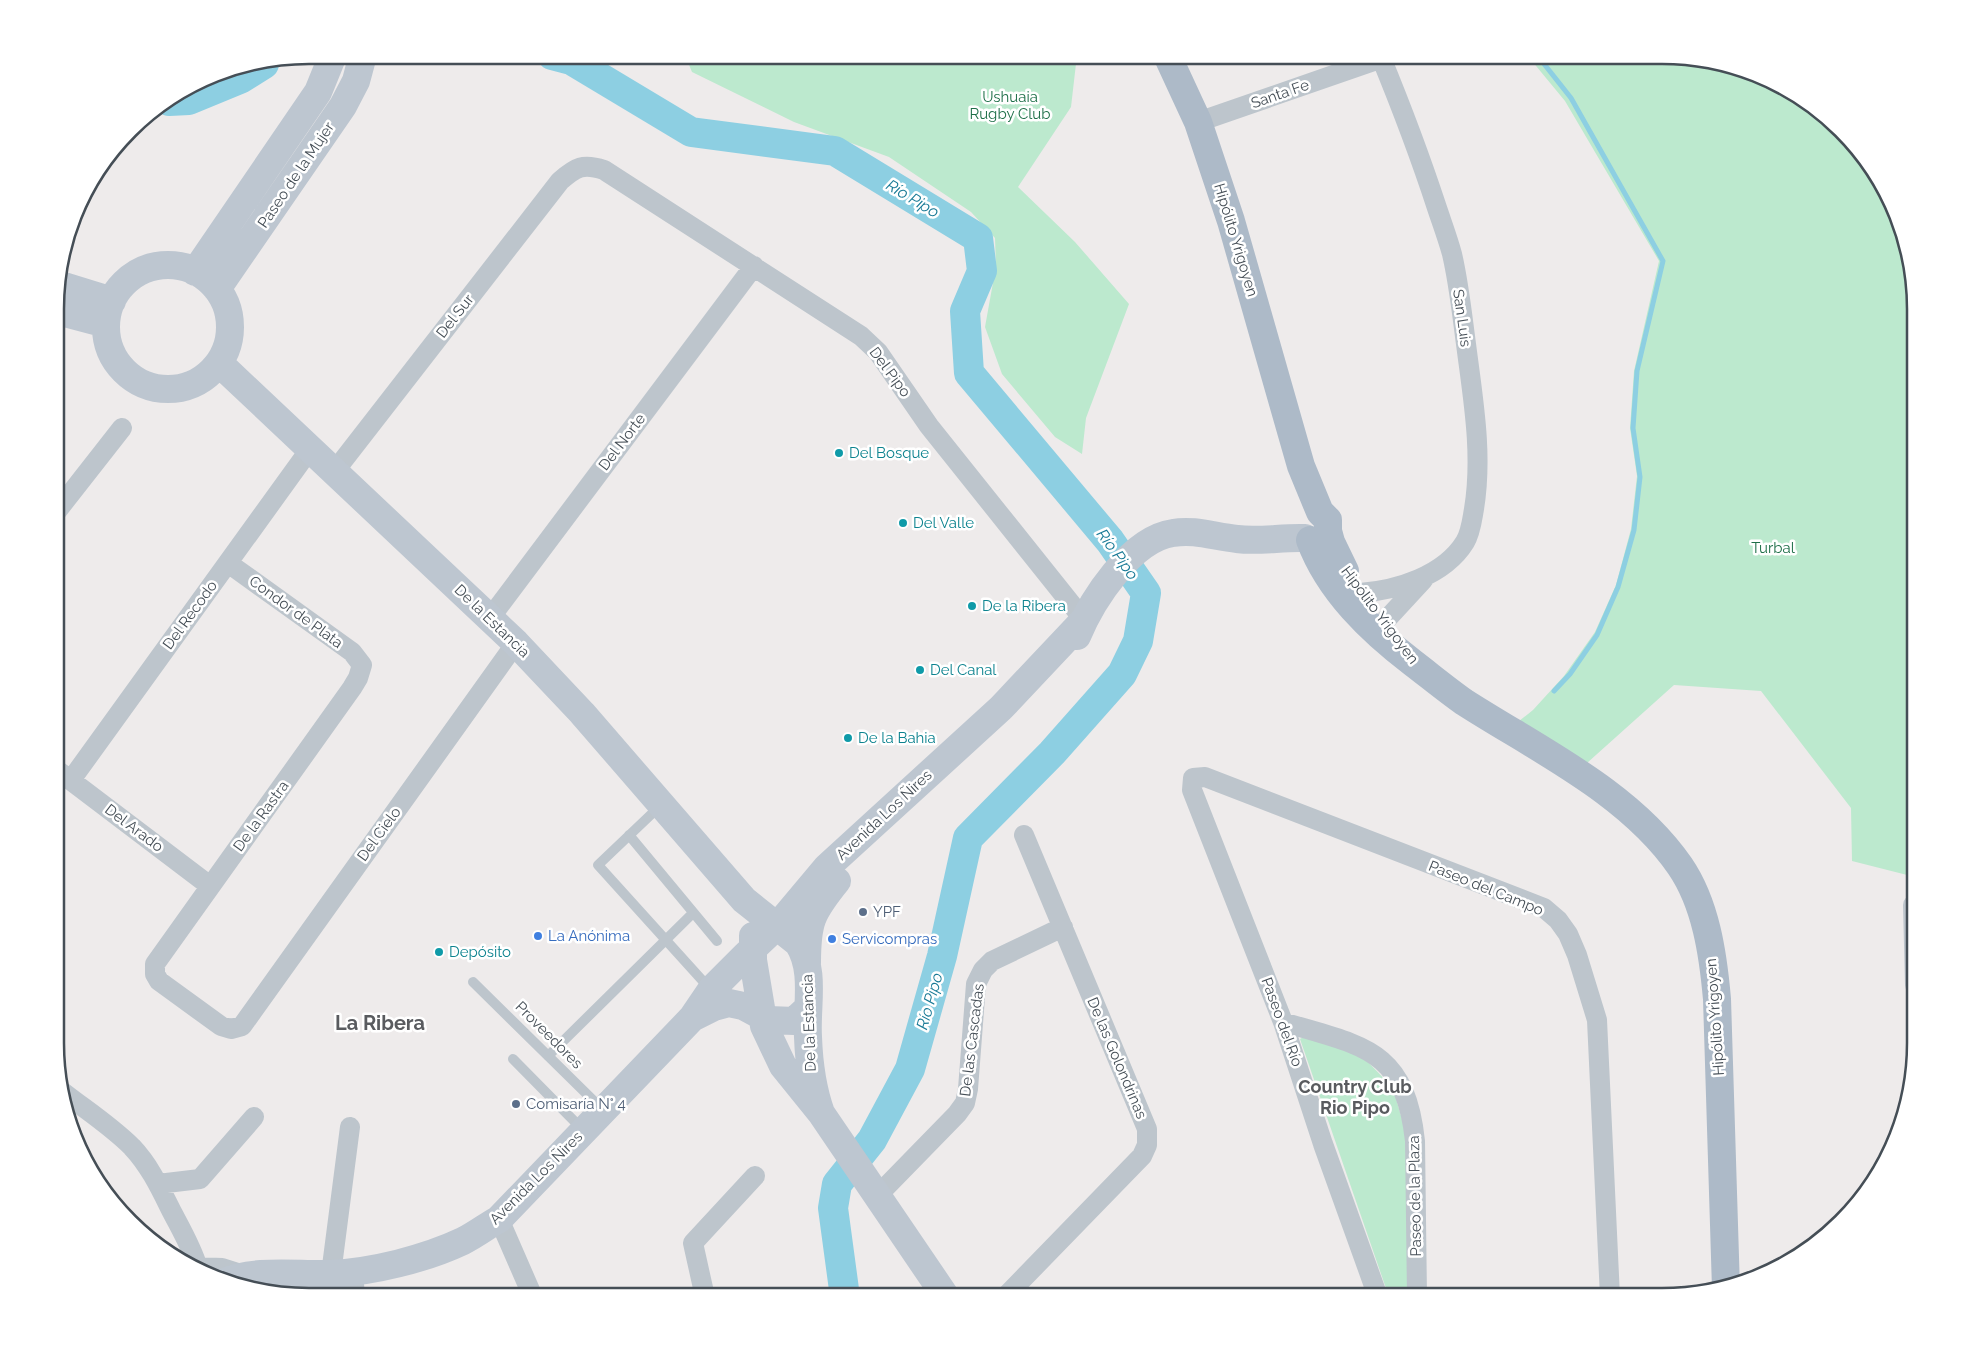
<svg xmlns="http://www.w3.org/2000/svg" width="1971" height="1352" font-family="Raleway,sans-serif">
  <style>
    .green { fill: #bce9ce }
    .lines { fill: none; stroke-linecap: round; stroke-linejoin: round }
    .stream { stroke: #8dcfe2; stroke-width: 5 }
    .river { stroke: #8dcfe2; stroke-width: 30 }
    .lane { stroke: #bdc5cc; stroke-width: 10 }
    .street { stroke: #bdc5cc; stroke-width: 20 }
    .secondary { stroke: #bdc6d0; stroke-width: 28 }
    .primary { stroke: #adbac8; stroke-width: 28 }
    .culture-dot { fill: #0f9aa8; stroke: #fff; stroke-width: 2 }
    .service-dot { fill: #5c6f8a; stroke: #fff; stroke-width: 2 }
    .shop-dot { fill: #3f7fe0; stroke: #fff; stroke-width: 2 }
    .labels { text-anchor: middle; stroke-width: 5; stroke-linejoin: round; paint-order: stroke }
    .street-label { font-size: 15px; fill: #454e56; stroke: #fff }
    .park-label { font-size: 15px; fill: #1e6f48; stroke: #fff }
    .culture-label { font-size: 15px; fill: #0d838f; stroke: #fff; text-anchor: start }
    .service-label { font-size: 15px; fill: #4e5e75; stroke: #fff; text-anchor: start }
    .shop-label { font-size: 15px; fill: #366cbe; stroke: #fff; text-anchor: start }
    .water-label { font-size: 16px; font-style: italic; fill: #197a96; stroke: #fff }
    .quarter-label { font-size: 18px; font-weight: bold; fill: #595b5f; stroke: #fff }
    .district-label { font-size: 20px; font-weight: bold; fill: #595b5f; stroke: #fff }
    .rim { fill: none; stroke: #454e56; stroke-width: 2.5 }
  </style>
  <rect width="100%" height="100%" fill="#eeebeb"/>
  <!-- green -->
  <path class="green" d="M685 55H1077L1071 107 1018 187 1075 242 1129 304 1086 418 1082 454 1055 437 1002 374 985 327 996 266 995 238 971 212 889 157 794 122 692 72Z
    M1527 55 1679 56 1744 69 1817 107 1882 182 1907 243 1915 292V877L1852 861 1851 808 1761 691 1674 685 1577 772 1509 729 1533 710 1564 676 1595 632 1616 585 1631 529 1637 476 1630 428 1634 371 1659 261 1565 101Z
    M1305 1036 1353 1053 1368 1062 1393 1088 1408 1140 1410 1297H1389L1300 1039Z"/>
  <g class="lines">
    <!-- stream -->
    <path class="stream" d="M1537 55 1571 98 1663 261 1637 371 1633 428 1640 477 1634 530 1618 587 1597 635 1570 674 1554 691
      M1658 56 1751 72"/>
    <!-- river -->
    <path class="river" d="M552 55 571 60 691 132 835 151 978 238 982 271 965 311 969 373 1110 541 1146 593 1138 641 1122 674 1052 753 968 838 942 956 910 1069 872 1140 837 1184 833 1208 845 1297
      M169 101 189 100 240 79 264 64"/>
    <!-- lane -->
    <path class="lane" d="M661 805 598 865 711 990
      M629 835 717 941
      M473 982 602 1109
      M548 1056 693 913
      M513 1059 583 1130"/>
    <!-- street -->
    <path class="street" d="M1198 122 1391 55
      M334 472 560 181C576 167 583 163 604 170L861 336 878 352 929 426 1084 620
      M57 511 122 428
      M228 563 352 652 362 665 358 678 352 688 155 964V974L159 981 221 1026 231 1029 242 1026 516 643
      M1360 593C1397 590 1444 576 1465 542 1471 532 1472 520 1474 509 1483 454 1473 399 1466 344 1462 314 1459 284 1452 254 1448 239 1442 223 1437 208 1420 156 1401 106 1380 55
      M490 618 754 266
      M1375 632 1423 580
      M57 770 210 886
      M71 780 310 449
      M1913 905 1915 985
      M1283 1022C1361 1046 1405 1047 1415 1141L1417 1297
      M63 1092C86 1110 111 1126 132 1147 150 1166 161 1190 172 1212 182 1231 192 1248 198 1268
      M158 1184 200 1179 254 1117
      M877 1196 957 1114 965 1103 968 1089 976 984 983 970 992 961 1063 927
      M499 1219 533 1297
      M197 1267 222 1268 244 1275
      M353 1272 355 1296
      M331 1274 350 1127
      M705 1297 693 1243 755 1176
      M1005 1297 1142 1156 1147 1145V1129L1024 835
      M1378 1297 1323 1144 1283 1022 1192 790 1193 778 1205 777 1544 908 1558 920 1568 934 1577 955 1597 1020 1610 1297"/>
    <!-- secondary -->
    <path class="secondary" d="M106 327a62 62 0 1 1 124 0a62 62 0 1 1-124 0Z
      M195 272 318 92 333 55
      M57 284 112 301
      M217 289 343 106 356 81 363 55
      M57 311 106 324
      M219 363 516 643 582 713 744 900 798 943C816 971 806 1006 808 1037 809 1064 812 1088 821 1113
      M1077 636C1092 600 1131 539 1173 533 1195 529 1215 537 1237 539 1260 542 1282 537 1305 538
      M753 936V960L764 1026 783 1066 821 1113 946 1297
      M807 963C807 922 811 913 837 881
      M692 1018 714 1007 729 1003 743 1006 769 1020 794 1021 808 1008
      M224 1282C254 1269 296 1275 330 1274 372 1272 425 1259 463 1241 475 1235 487 1226 499 1219L692 1018 711 990 746 955 780 923 827 867 1001 708 1084 620"/>
    <!-- primary -->
    <path class="primary" d="M1167 55 1198 122 1231 221 1301 466 1320 512 1328 520V531L1331 542 1345 571
      M1310 540C1329 591 1371 631 1413 663 1430 676 1447 690 1464 702 1537 749 1629 792 1680 866 1706 904 1713 954 1717 999L1726 1289"/>
  </g>
  <!-- markers -->
  <g class="culture-dot">
    <circle cx="839" cy="453" r="5"/>
    <circle cx="903" cy="523" r="5"/>
    <circle cx="972" cy="606" r="5"/>
    <circle cx="920" cy="670" r="5"/>
    <circle cx="848" cy="738" r="5"/>
    <circle cx="439" cy="952" r="5"/>
  </g>
  <g class="service-dot">
    <circle cx="863" cy="912" r="5"/>
    <circle cx="516" cy="1104" r="5"/>
  </g>
  <g class="shop-dot">
    <circle cx="538" cy="936" r="5"/>
    <circle cx="832" cy="939" r="5"/>
  </g>
  <g class="labels">
    <!-- street labels -->
    <g class="street-label">
      <text transform="translate(1280 94) rotate(-19)" y="5">Santa Fe</text>
      <text transform="translate(296 175) rotate(-56)" y="5">Paseo de la Mujer</text>
      <text transform="translate(1236 240) rotate(73)" y="5">Hipólito Yrigoyen</text>
      <text transform="translate(455 316) rotate(-52)" y="5">Del Sur</text>
      <text transform="translate(1462 318) rotate(82)" y="5">San Luis</text>
      <text transform="translate(890 372) rotate(53)" y="5">Del Pipo</text>
      <text transform="translate(622 442) rotate(-53)" y="5">Del Norte</text>
      <text transform="translate(296 612) rotate(36)" y="5">Condor de Plata</text>
      <text transform="translate(190 615) rotate(-54)" y="5">Del Recodo</text>
      <text transform="translate(1380 615) rotate(53)" y="5">Hipólito Yrigoyen</text>
      <text transform="translate(492 621) rotate(44)" y="5">De la Estancia</text>
      <text transform="translate(884 815) rotate(-43)" y="5">Avenida Los Ñires</text>
      <text transform="translate(261 816) rotate(-54)" y="5">De la Rastra</text>
      <text transform="translate(134 828) rotate(37)" y="5">Del Arado</text>
      <text transform="translate(379 834) rotate(-54)" y="5">Del Cielo</text>
      <text transform="translate(1486 888) rotate(22)" y="5">Paseo del Campo</text>
      <text transform="translate(1715 1017) rotate(-94)" y="5">Hipólito Yrigoyen</text>
      <text transform="translate(1282 1022) rotate(70)" y="5">Paseo del Río</text>
      <text transform="translate(809 1023) rotate(-92)" y="5">De la Estancia</text>
      <text transform="translate(549 1035) rotate(45)" y="5">Proveedores</text>
      <text transform="translate(972 1040) rotate(-83)" y="5">De las Cascadas</text>
      <text transform="translate(1117 1058) rotate(67)" y="5">De las Golondrinas</text>
      <text transform="translate(536 1178) rotate(-45)" y="5">Avenida Los Ñires</text>
      <text transform="translate(1415 1196) rotate(-91)" y="5">Paseo de la Plaza</text>
    </g>
    <!-- park labels -->
    <g class="park-label">
      <text x="1010" y="102">Ushuaia<tspan x="1010" dy="17">Rugby Club</tspan></text>
      <text x="1773" y="553">Turbal</text>
    </g>
    <!-- culture labels -->
    <g class="culture-label">
      <text x="849" y="458">Del Bosque</text>
      <text x="913" y="528">Del Valle</text>
      <text x="982" y="611">De la Ribera</text>
      <text x="930" y="675">Del Canal</text>
      <text x="858" y="743">De la Bahia</text>
      <text x="449" y="957">Depósito</text>
    </g>
    <!-- service labels -->
    <g class="service-label">
      <text x="873" y="917">YPF</text>
      <text x="526" y="1109">Comisaría N° 4</text>
    </g>
    <!-- shop labels -->
    <g class="shop-label">
      <text x="548" y="941">La Anónima</text>
      <text x="842" y="944">Servicompras</text>
    </g>
    <!-- water labels -->
    <g class="water-label">
      <text transform="translate(913 198) rotate(31)" y="6">Río Pipo</text>
      <text transform="translate(1118 554) rotate(54)" y="6">Río Pipo</text>
      <text transform="translate(929 1001) rotate(-74)" y="6">Río Pipo</text>
    </g>
    <!-- quarter labels -->
    <g class="quarter-label">
      <text x="1355" y="1093">Country Club<tspan x="1355" dy="21">Rio Pipo</tspan></text>
    </g>
    <!-- district labels -->
    <g class="district-label">
      <text x="380" y="1030">La Ribera</text>
    </g>
  </g>
  <!-- crop -->
  <path d="M0 0H1971V1352H0ZM309 64H1662A245 245 0 0 1 1907 309V1043A245 245 0 0 1 1662 1288H309A245 245 0 0 1 64 1043V309A245 245 0 0 1 309 64Z" fill="#fff" fill-rule="evenodd"/>
  <path class="rim" d="M309 64H1662A245 245 0 0 1 1907 309V1043A245 245 0 0 1 1662 1288H309A245 245 0 0 1 64 1043V309A245 245 0 0 1 309 64Z"/>
</svg>
